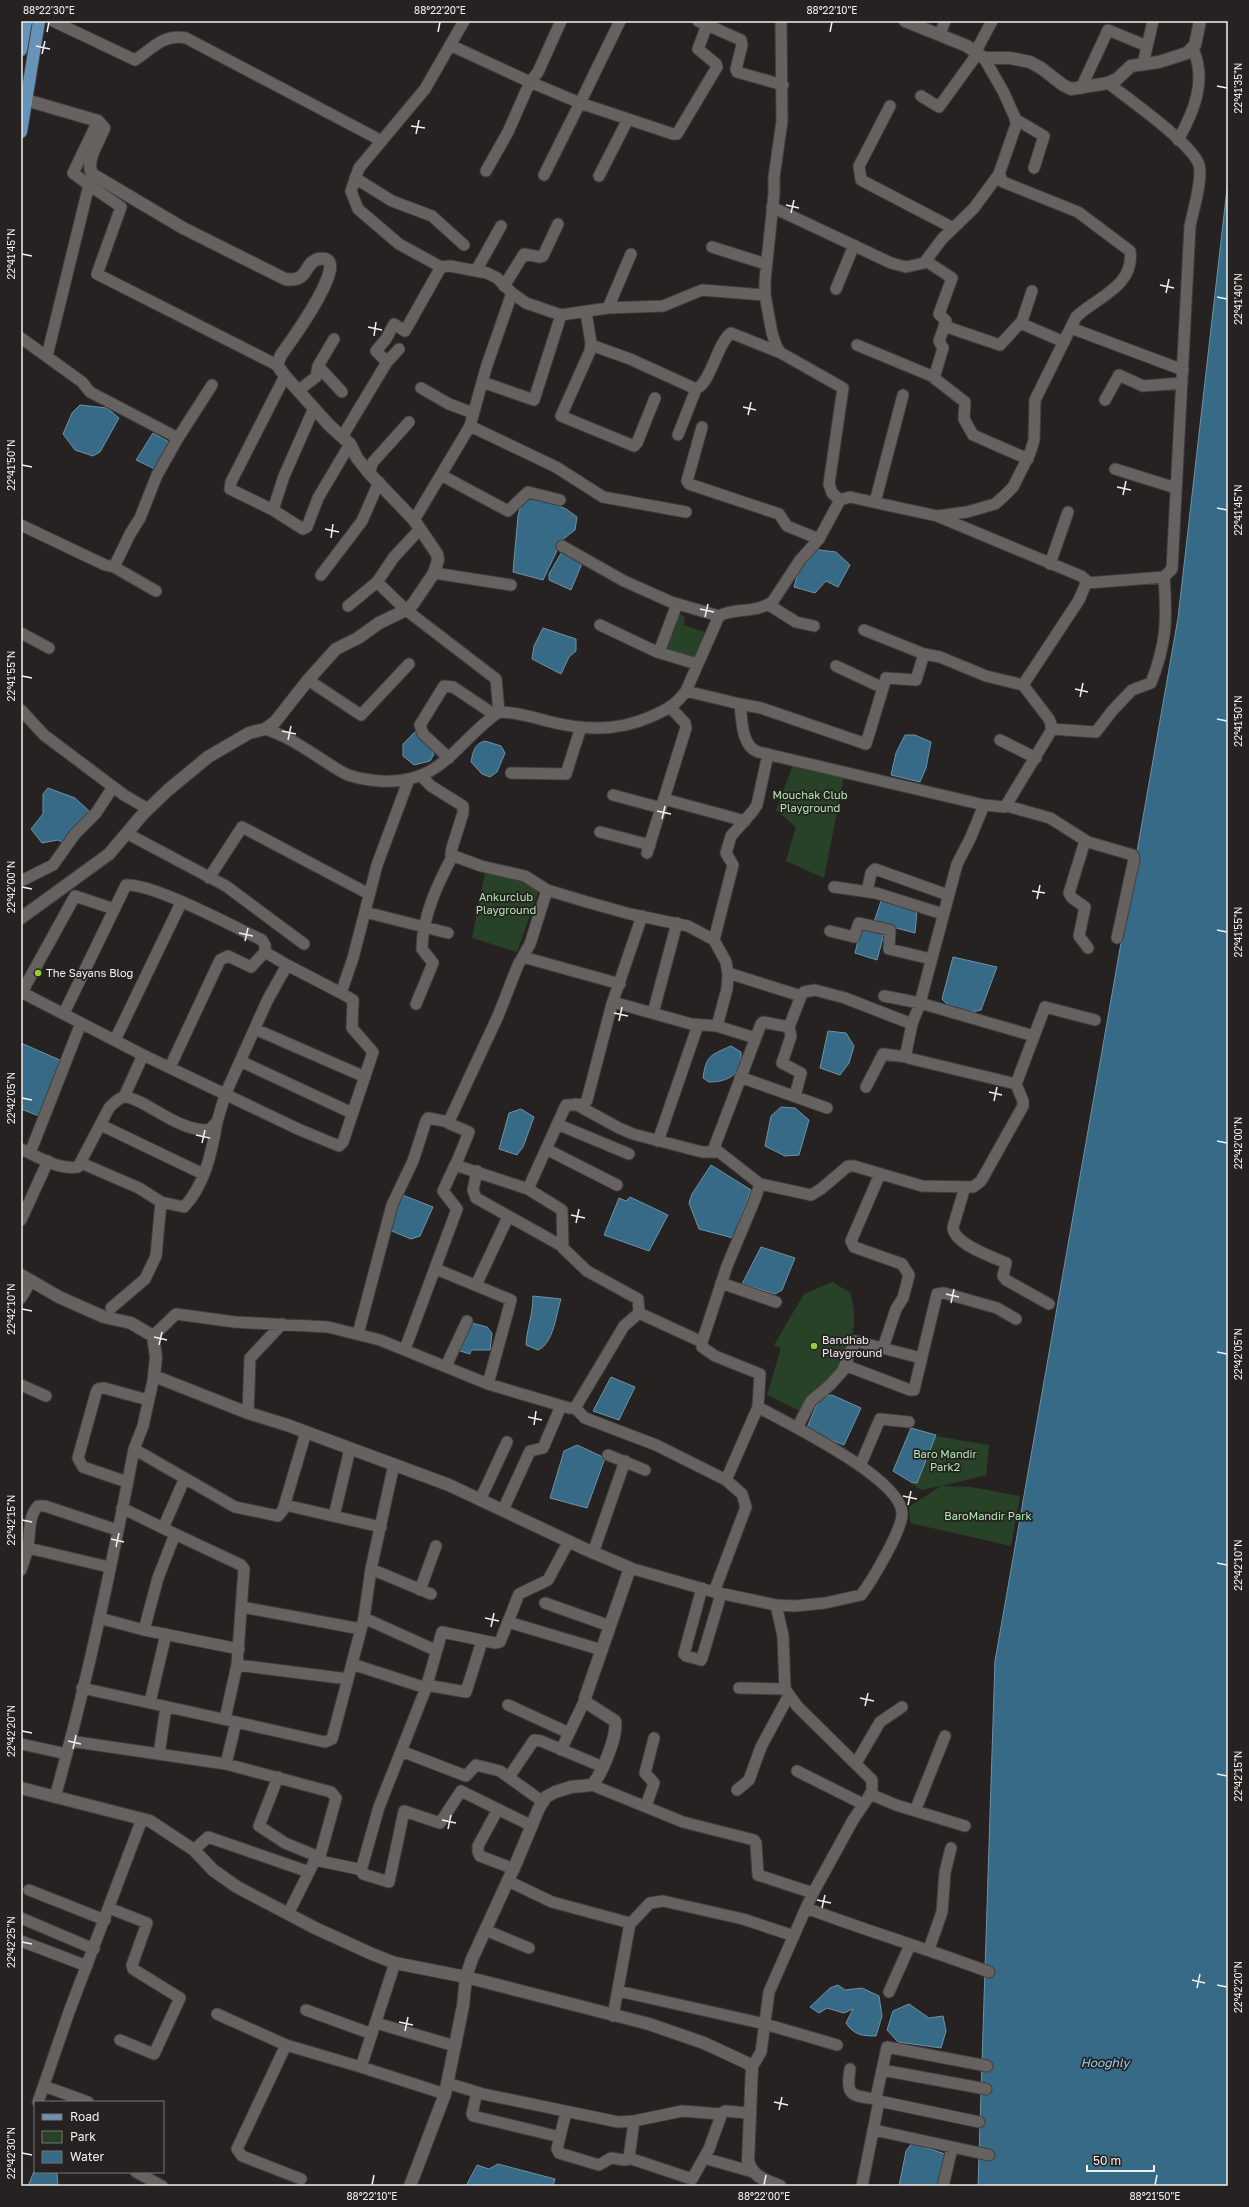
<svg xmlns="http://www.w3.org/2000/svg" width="1249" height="2207" font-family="'Golos Text',sans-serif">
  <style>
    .green { fill: #284228 }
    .water { fill: #366a87; stroke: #6e92a6 }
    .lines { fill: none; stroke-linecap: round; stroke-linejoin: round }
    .street-casing { stroke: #413e3d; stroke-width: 13 }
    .secondary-casing { stroke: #413e3d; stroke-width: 14 }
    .primary-casing { stroke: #413e3d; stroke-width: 14 }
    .street { stroke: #666260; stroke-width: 11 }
    .secondary { stroke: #666260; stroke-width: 12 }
    .primary { stroke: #6793b9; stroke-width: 12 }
    .ticks { fill: none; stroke: #f2f0ef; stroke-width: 1.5 }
    .poi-dot { fill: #9bcb32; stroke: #262221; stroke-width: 1.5 }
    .labels { text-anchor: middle; stroke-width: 3.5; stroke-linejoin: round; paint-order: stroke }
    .park-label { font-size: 11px; fill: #aeebae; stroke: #262221 }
    .poi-label { font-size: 11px; fill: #f2f0ef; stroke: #262221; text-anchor: start }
    .water-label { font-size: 12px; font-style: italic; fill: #92d1f6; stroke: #262221 }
    .neatline { fill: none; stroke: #f2f0ef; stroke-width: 1.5 }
    .ticks-label { font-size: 10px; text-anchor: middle; fill: #f2f0ef }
  </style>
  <rect width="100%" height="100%" fill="#262221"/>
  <!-- green -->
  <path class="green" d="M673 613 685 616 684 625 705 632 693 660 660 651Z
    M793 765 844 776 824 878 786 861 796 827 776 810Z
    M485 873 513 876 539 890 517 952 472 938Z
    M832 1282 851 1293C852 1302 855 1312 854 1321 853 1359 825 1385 800 1411L767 1395 781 1348 774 1345 804 1294Z
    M928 1435 989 1445 986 1475 942 1486 971 1487 1020 1496 1011 1546 910 1523 909 1507 941 1486 921 1490 911 1484Z"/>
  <!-- water -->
  <path class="water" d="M1228 180V2186H978L995 1661 1178 618Z
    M80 405 107 408 119 418 100 452 93 456 75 450 63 434 72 413Z
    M153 433 174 445 161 472 136 460Z
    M532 495 566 509 577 517 575 530 562 540 543 580 513 572 518 516 521 505Z
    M812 549 836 552 850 565 838 587 826 581 815 593 794 587 800 565Z
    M563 550 583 561 571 590 549 580V574Z
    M543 628 576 639V651L569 657 561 674 532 659 534 646Z
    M418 729 434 754 430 761 414 765 403 756V744Z
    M905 735H915L931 742 926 768 920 782 891 775 896 753Z
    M485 741 501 746 505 753 497 772 490 777 482 774 471 762C473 752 474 744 485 741Z
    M48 788 75 798 89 811 66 844 58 840 42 843 31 829 43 814V794Z
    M882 898 917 910 915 933 874 922Z
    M862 924 885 930 877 960 855 953Z
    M953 957 997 967 981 1010 967 1013 953 1010 942 999Z
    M828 1031 846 1033 854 1046 849 1063 840 1075 820 1068Z
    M21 1043 62 1061 39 1116 21 1109Z
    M731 1046 741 1052C742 1074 729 1082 709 1082L703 1078C706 1055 711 1055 731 1046Z
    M781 1107 795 1108 809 1120 799 1155 785 1156 765 1146 771 1116Z
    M521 1109 534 1117 523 1147 517 1155 499 1149 509 1113Z
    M711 1165 751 1190 733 1238 699 1229 689 1203 692 1194Z
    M400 1194 433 1207 420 1236 411 1239 387 1229Z
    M630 1197 668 1215 649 1251 604 1235 619 1198 626 1201Z
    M761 1247 795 1258 782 1290 775 1294 742 1284Z
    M533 1296 561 1299C556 1314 554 1343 538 1350L526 1345C527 1327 533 1315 533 1296Z
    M472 1323 487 1327 492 1333 490 1350H471L470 1354 460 1351Z
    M611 1377 635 1387 619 1420 593 1411Z
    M832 1395 861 1408 844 1445 806 1430 820 1397Z
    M911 1428 936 1435 917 1483 911 1482 893 1471Z
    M577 1445 605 1458 587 1508 550 1498 564 1451Z
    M838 1985 845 1990 862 1988 879 1996 882 2016 876 2036C862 2036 854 2035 846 2023L853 2009 844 2013 827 2008 819 2013 810 2007 830 1988Z
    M909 2004 929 2018 943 2016 946 2031 941 2048 898 2042 887 2030 893 2011Z
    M912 2143 948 2155 940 2186H899L906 2151Z
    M498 2164 555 2179 553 2186H466L477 2165 489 2169Z
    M35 2169V2172L57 2173 58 2186H28Z"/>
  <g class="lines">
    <defs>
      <path id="street" d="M53 21 135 60C153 48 163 34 186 38L382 141
        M464 21 425 89 359 168 351 191 358 209 399 244 441 267 450 266 487 273 497 278 512 293 526 303 561 315 608 308 663 306 702 290 765 295
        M698 21 741 40 742 45 736 69 737 72 783 85
        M781 21 782 121 774 177V194L765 280V295L772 333 777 348 781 353 843 388 829 484 832 493 840 500
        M940 34 945 21
        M450 45 530 82 538 72 561 21
        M976 51 992 21
        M1143 64 1153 21
        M1081 88 1108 30 1147 46
        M921 96 939 107 978 53
        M890 106 859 166 861 180 953 228
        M1015 119 1044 136 1034 168
        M1178 140C1194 112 1207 80 1193 49
        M486 171 508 132 530 82 580 103 620 21
        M544 175 580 103 673 134H677L717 67 716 64 698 49 707 25
        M599 176 628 119
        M355 178 392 201 432 216 464 245
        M89 185 121 207 97 274 277 365
        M772 207 891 263 906 267 924 263 942 239 974 208 999 174
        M712 247 766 264
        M926 261 952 278 939 314 946 321 939 341 943 348 934 378 965 402 964 419 973 435 1028 459
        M477 269 501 226
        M504 286 524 254 540 257 543 256 558 224
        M836 289 854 245
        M608 308 631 254
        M586 312 591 343 590 351 561 416 634 446 637 443 655 398
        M1020 323 1064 342
        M944 326 1000 345 1022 321 1032 291
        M1071 328 1183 370
        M21 338 82 382 90 392 178 438 157 475 140 518 130 534 114 567 105 565 21 525
        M591 345 630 359 696 389C711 383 717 343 731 333L781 353
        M857 345 934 377
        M47 356 89 185 73 173 98 121
        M387 362 399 349
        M318 366 334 339
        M482 382 534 400 561 315
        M421 388 449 404 473 413
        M299 390 316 377 318 366 342 392
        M1105 400 1119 375 1143 386 1182 383
        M314 408 284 476 273 510 303 529 307 527 318 498 350 444
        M470 426 556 467 603 497 686 512
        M702 427 687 481 689 484 779 514 787 526 819 539
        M678 435 696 389
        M342 437 387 362 376 351 386 339 394 324 405 331 441 267
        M178 438 212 385
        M1115 469 1176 488
        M369 473 373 462 409 422
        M441 475 508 511 528 492 560 500
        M875 502 903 395
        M273 510 230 489 231 482 285 376
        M414 520 470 426 486 368 512 293
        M562 546 624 581 671 602 719 616
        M1050 564 1068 512
        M114 567 156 591
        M434 573 511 585
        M321 575 362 521 379 482
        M377 582 406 610 496 679 499 712
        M1087 583 1164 577 1172 569 1190 226C1193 211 1203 179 1199 165 1193 144 1127 98 1108 83
        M769 605 796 622 814 626
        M348 606 377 582 394 557 420 529
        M600 625 657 652 697 664
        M864 630 924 654
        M21 633 49 648
        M659 652 677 604
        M836 666 883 688
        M308 680 361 715 409 664
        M686 691 740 704C742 719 741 746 758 752L984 805 1005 807 1051 731V724L1049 719 1023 685 1079 600 1087 581 1081 576 937 516
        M740 704 761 708 866 744 886 678 916 680 924 654 940 657 986 676 1023 685
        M21 710 44 735 124 795 148 809
        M265 729C294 738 316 757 342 772 352 778 368 780 380 781 443 785 455 742 499 712 516 712 532 717 547 721 582 730 616 732 650 717 666 710 676 705 686 691L719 616C736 607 757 614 773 601L800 560 819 539 840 500 850 497 937 516 967 512 995 504 1003 497 1013 487 1030 453 1034 440 1035 400 1076 317C1097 297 1135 286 1130 251L1078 212 1003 182 999 174 1017 122 1003 91 984 58
        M1051 729 1096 732 1112 711 1132 690 1151 683C1167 642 1167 619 1164 577
        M1000 740 1036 758
        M449 758 423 734 420 725 444 686 453 687 495 715
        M511 773 566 774 581 727
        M421 776 431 786 463 806V813L452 848 451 854 454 856 481 866 525 876 547 890 587 902 630 914 688 926 714 940 726 962 728 974 727 989 717 1026 755 1038
        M613 795 661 808
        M664 799 745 821
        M1007 806 1050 818 1088 842 1133 855 1134 859 1117 938
        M600 832 650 845
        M128 834 226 886 304 944
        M1085 841 1069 893 1072 898 1085 907 1079 936 1088 948
        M647 853 686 728 685 723 671 708
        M209 878 242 827 369 894
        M21 881 53 865 75 834 96 813 113 787
        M834 887 876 893 943 914
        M867 892 871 873 875 869 948 895
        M365 912 448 933
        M830 931 854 937 859 923 890 930 889 949 931 959
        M714 940 733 865 726 853 731 836 753 811 757 805 768 754
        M523 957 620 984
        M728 973 801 996
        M21 992 143 1055 298 1129 339 1146 343 1142 373 1052 352 1028 353 1000 341 993 353 958 377 865 409 779
        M22 992 75 896 114 909
        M884 996 920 1003 1034 1036
        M613 1002 691 1024 717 1026
        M416 1004 433 963 422 949C422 917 438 883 453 855
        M64 1013 126 885C153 883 234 927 262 940L265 945V952
        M653 1013 677 923
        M912 1024 920 1003 957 864 970 839 984 805
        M789 1027 791 1036 782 1063 801 1073 795 1096
        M255 1029 365 1077
        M115 1040 181 903
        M240 1061 352 1113
        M170 1067 220 960 228 956 251 967 265 952 287 965
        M740 1077 827 1108
        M1016 1084 1045 1007 1095 1020
        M866 1087 883 1054 907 1057
        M124 1097 143 1055
        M575 1104 619 1128 633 1134 702 1152H718
        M557 1124 629 1154
        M101 1125 203 1174
        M658 1141 698 1025
        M21 1149C39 1157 58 1170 78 1167L109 1108C113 1104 118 1098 124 1097 131 1097 138 1101 144 1104 164 1115 186 1131 209 1130L217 1122 225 1095 267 1001 287 965 341 993
        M546 1149 617 1185
        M30 1153 81 1023
        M81 1163 139 1188 161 1202 184 1207C205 1185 212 1151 217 1122
        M456 1164 469 1132 450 1124V1119L498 1016 518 965 530 944 547 890
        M477 1171 473 1190 476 1198 562 1246
        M880 1174 851 1241 854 1247 902 1264 909 1275 903 1298 896 1309 883 1348
        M965 1187 953 1227C953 1244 993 1257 1006 1263L1003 1276 1006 1280 1049 1304
        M21 1220 48 1161
        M436 1269 511 1300 488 1384
        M721 1283 776 1302
        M476 1285 508 1217
        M21 1298 31 1281
        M111 1308 145 1279 156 1256 161 1202
        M639 1313 638 1299 587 1271 563 1248 562 1210 528 1189 566 1105 584 1104 587 1100 612 1004 642 916
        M358 1334 392 1205 413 1161 426 1121 428 1118 449 1122
        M153 1336 176 1314 235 1322 328 1327 380 1340 488 1384 569 1408H575L585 1418 656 1445 726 1480 758 1407
        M405 1349 457 1209 443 1191 455 1165 528 1189
        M446 1366 467 1321
        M844 1367 855 1341 921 1358
        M21 1385 46 1396
        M575 1408 624 1326 639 1313 702 1342
        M248 1413 250 1358 282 1324
        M797 1428 811 1401 830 1385 847 1366 910 1390H914L937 1294 944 1293 997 1308 1016 1319
        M134 1449 235 1507 278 1516 283 1510 306 1432
        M608 1455 645 1470
        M860 1466 880 1419 909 1422
        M127 1482 83 1467 78 1458 96 1393 98 1389 104 1388 148 1400
        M480 1500 507 1442
        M285 1505 381 1527
        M122 1508 175 1534
        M503 1510 530 1451 543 1448 561 1406
        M334 1516 350 1449
        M163 1528 185 1478
        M28 1548 109 1567
        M593 1553 625 1461
        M630 1568 714 1592 776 1605 795 1606 825 1603 861 1595C872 1581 902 1530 902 1514 903 1479 787 1423 758 1407L760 1374 715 1356 702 1347V1342L727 1266 755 1199 760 1184 811 1195 821 1189 848 1166H854L922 1186 973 1187 981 1181 1023 1106V1101L1016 1084 908 1058 906 1053 912 1024 845 998 815 990 804 992 801 996 789 1027 763 1022 761 1024 714 1148 760 1184
        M371 1569 431 1594
        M21 1570C23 1563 26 1556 28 1548 30 1535 28 1516 38 1506H45L117 1530
        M702 1588 684 1654 686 1656 701 1660 702 1658 721 1594
        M420 1590 436 1546
        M714 1592 746 1507 742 1494 726 1480
        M545 1603 610 1626
        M776 1605 783 1636 785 1689 797 1706 872 1780V1792L853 1820 813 1893 806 1908
        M242 1607 361 1629
        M99 1618 144 1630 239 1649
        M364 1618 435 1650
        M508 1622 602 1650
        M144 1630 158 1578 175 1534 241 1565 244 1569 237 1665
        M352 1664 426 1688
        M426 1685 466 1692 482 1641
        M82 1688 236 1722 226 1764
        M739 1688 785 1689
        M150 1702 166 1634
        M508 1705 569 1733
        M225 1719 237 1665 348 1679
        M236 1722 325 1742 332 1739 364 1618 371 1569 394 1464
        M70 1741 226 1764 331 1792 336 1798 319 1860
        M21 1744 67 1754
        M561 1750 585 1700
        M401 1751 466 1776 476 1765 500 1771 543 1802
        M159 1754 166 1707
        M856 1763 880 1722 902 1707
        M797 1771 863 1804
        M278 1777 259 1826 285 1843 319 1857
        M509 1777 534 1740 541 1741 603 1767
        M592 1785 683 1822 754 1840 756 1843 758 1875 813 1893
        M737 1790 749 1780 761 1747 789 1695
        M870 1794 896 1805 965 1826
        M55 1797C87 1683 112 1566 134 1449L143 1426 154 1376
        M646 1806 654 1783 645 1773 654 1738
        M498 1809 478 1846V1852L480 1856 514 1869
        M915 1811 945 1736
        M194 1850 208 1837 309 1872
        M360 1869 363 1874 389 1882 404 1811 440 1823 461 1791 532 1826
        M508 1881 552 1902 630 1923 613 2016
        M29 1890 105 1920
        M109 1908 147 1923 132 1965 133 1969 180 1998 154 2054 120 2040
        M288 1914 315 1860 358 1869 362 1867 379 1807 426 1688 442 1632 495 1643 500 1642 519 1594 548 1580 569 1541
        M21 1918 94 1949
        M630 1924 650 1903 663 1901 743 1919 794 1936
        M485 1930 529 1948
        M21 1941 87 1966
        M929 1949 942 1912 945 1872 951 1848
        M395 1963 361 2067 445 2094
        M618 1991 765 2024 837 2045
        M889 1992 910 1945
        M306 2010 372 2034
        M217 2014 286 2045 361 2067
        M376 2023 455 2046
        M286 2045 237 2149 242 2156 301 2179
        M752 2067 761 2052 769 1992 806 1908C867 1931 928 1949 989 1972
        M850 2069C846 2095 850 2096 876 2099
        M882 2070 986 2089
        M447 2083 483 2094 618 2122 634 2121 682 2111 721 2114
        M44 2086 88 2102
        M477 2092 472 2114 473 2116 560 2137
        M879 2101 979 2122
        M38 2102 69 2012 142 1819
        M566 2112 557 2149 559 2153 599 2165 611 2158 624 2160 630 2159
        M634 2121 629 2158 692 2179 709 2149 722 2113 725 2111 748 2113
        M874 2130 989 2155
        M704 2158 753 2172
        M136 2172 162 2186
        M862 2186 879 2101 876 2098 887 2047 987 2066
        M943 2186 952 2148"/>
      <path id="secondary" d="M905 21 967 46 984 58H1010L1030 62 1041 68 1063 85 1071 89 1108 83 1117 79 1131 66 1159 62 1187 53 1195 45 1200 21
        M21 918 109 854 143 814 168 790 208 757 249 733 265 729 275 722 308 680 336 649 358 638 379 623 406 610 413 604 434 573 438 560 437 554 414 520 369 473 357 458 350 444 329 425 285 376 277 365 281 355C286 348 357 252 319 259 303 262 310 283 285 279L183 228 92 174C85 160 99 142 104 128L98 121 26 100
        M21 1275 59 1297 104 1317 131 1323 153 1336 156 1357 154 1376 248 1413 287 1425 449 1485 585 1549 630 1568 585 1698 587 1703 615 1721C618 1735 602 1774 592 1785L571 1787 555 1792 546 1797 539 1808 517 1861 472 1959 466 1977 463 2006 445 2094 410 2186
        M21 1788 150 1821 194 1850 213 1870 237 1887 315 1928 372 1954 395 1963 466 1977 649 2024 704 2043 747 2063 752 2067 748 2161C753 2177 765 2180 780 2186"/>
      <path id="primary" d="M21 50 26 21
        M21 132 39 21"/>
    </defs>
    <!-- street casing -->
    <use href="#street" class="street-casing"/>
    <!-- secondary casing -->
    <use href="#secondary" class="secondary-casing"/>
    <!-- primary casing -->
    <use href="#primary" class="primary-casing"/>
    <!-- street -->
    <use href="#street" class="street"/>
    <!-- secondary -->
    <use href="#secondary" class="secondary"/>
    <!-- primary -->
    <use href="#primary" class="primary"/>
  </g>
  <!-- ticks -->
  <path class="ticks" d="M47 32 49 22M438 32 440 22M830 32 832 22M36 46 50 49M42 54 45 41M1217 86 1227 88M411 126 425 128M416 134 419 120M786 205 799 208M791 213 794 200M22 254 32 256M1160 285 1174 288M1166 293 1169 279M1217 297 1227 299M368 327 382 330M374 336 376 322M743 407 756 410M748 415 751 402M22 465 32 467M1117 487 1131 490M1123 495 1126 481M1217 508 1227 510M325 529 339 532M331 538 333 524M700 609 714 612M705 617 708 604M22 676 32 678M1075 689 1088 692M1080 697 1083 683M1217 719 1227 721M282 731 296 734M288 740 291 726M657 811 671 814M662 819 665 806M22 887 32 889M1032 891 1045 893M1037 899 1040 885M1217 930 1227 932M239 933 253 936M245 941 248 928M614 1013 628 1016M619 1021 622 1007M989 1092 1002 1095M22 1098 32 1100M994 1101 997 1087M196 1135 210 1138M1217 1141 1227 1143M202 1143 205 1130M571 1215 585 1218M576 1223 579 1209M946 1294 959 1297M951 1303 954 1289M22 1309 32 1311M154 1337 167 1340M159 1345 162 1332M1217 1352 1227 1354M528 1417 542 1420M534 1425 536 1411M903 1496 917 1499M908 1505 911 1491M22 1520 32 1522M111 1539 124 1542M116 1547 119 1533M1217 1563 1227 1565M485 1618 499 1621M491 1627 494 1613M860 1698 874 1701M865 1706 868 1693M22 1731 32 1733M68 1741 81 1744M73 1749 76 1735M1217 1774 1227 1776M442 1820 456 1823M448 1829 451 1815M817 1900 831 1903M822 1908 825 1895M22 1942 32 1944M1192 1980 1205 1983M1217 1985 1227 1987M1197 1988 1200 1974M399 2022 413 2025M405 2031 408 2017M774 2102 788 2105M779 2110 782 2097M22 2153 32 2155M372 2185 374 2175M764 2185 766 2175M1155 2185 1157 2175"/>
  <!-- markers -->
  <g class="poi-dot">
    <circle cx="38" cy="973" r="4"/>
    <circle cx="814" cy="1346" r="4"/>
  </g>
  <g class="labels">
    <!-- park labels -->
    <g class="park-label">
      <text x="810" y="799">Mouchak Club<tspan x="810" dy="13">Playground</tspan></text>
      <text x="506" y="901">Ankurclub<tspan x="506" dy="13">Playground</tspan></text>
      <text x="945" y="1458">Baro Mandir<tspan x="945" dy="13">Park2</tspan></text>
      <text x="988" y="1520">BaroMandir Park</text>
    </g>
    <!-- poi labels -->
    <g class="poi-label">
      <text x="46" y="977">The Sayans Blog</text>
      <text x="822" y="1344">Bandhab<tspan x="822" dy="13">Playground</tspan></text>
    </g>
    <!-- water labels -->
    <g class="water-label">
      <text x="1105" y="2067">Hooghly</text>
    </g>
  </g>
  <!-- border -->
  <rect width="1249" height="2207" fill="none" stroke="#262221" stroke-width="44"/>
  <!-- legend -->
  <rect x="34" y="2101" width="130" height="72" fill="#262221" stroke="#787473"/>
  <rect x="42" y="2114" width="20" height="6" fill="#6793b9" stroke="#787473"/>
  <text x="70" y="2121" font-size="12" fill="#f2f0ef">Road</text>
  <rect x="42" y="2131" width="20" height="12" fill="#284228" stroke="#787473"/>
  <text x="70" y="2141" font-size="12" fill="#f2f0ef">Park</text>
  <rect x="42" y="2151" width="20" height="12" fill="#366a87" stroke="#787473"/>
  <text x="70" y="2161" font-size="12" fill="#f2f0ef">Water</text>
  <!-- scale -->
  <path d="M1087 2165v6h67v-6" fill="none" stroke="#f2f0ef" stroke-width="2"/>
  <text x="1093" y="2165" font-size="12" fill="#f2f0ef" stroke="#262221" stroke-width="3" paint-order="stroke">50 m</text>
  <rect x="22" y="22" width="1205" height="2163" class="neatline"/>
  <g class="ticks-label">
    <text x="49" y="14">88°22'30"E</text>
    <text x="440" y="14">88°22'20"E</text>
    <text x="832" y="14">88°22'10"E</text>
    <text transform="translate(1238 88) rotate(-90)" y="4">22°41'35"N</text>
    <text transform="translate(11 254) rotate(-90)" y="4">22°41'45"N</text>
    <text transform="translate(1238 299) rotate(-90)" y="4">22°41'40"N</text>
    <text transform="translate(11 465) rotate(-90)" y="4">22°41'50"N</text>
    <text transform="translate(1238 510) rotate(-90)" y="4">22°41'45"N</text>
    <text transform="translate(11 676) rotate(-90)" y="4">22°41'55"N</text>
    <text transform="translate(1238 721) rotate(-90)" y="4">22°41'50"N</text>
    <text transform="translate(11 887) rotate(-90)" y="4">22°42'00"N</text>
    <text transform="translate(1238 932) rotate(-90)" y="4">22°41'55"N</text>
    <text transform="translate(11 1098) rotate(-90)" y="4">22°42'05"N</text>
    <text transform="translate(1238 1143) rotate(-90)" y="4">22°42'00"N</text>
    <text transform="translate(11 1309) rotate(-90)" y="4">22°42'10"N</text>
    <text transform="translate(1238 1354) rotate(-90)" y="4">22°42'05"N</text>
    <text transform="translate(11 1520) rotate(-90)" y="4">22°42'15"N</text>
    <text transform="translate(1238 1565) rotate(-90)" y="4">22°42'10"N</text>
    <text transform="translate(11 1731) rotate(-90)" y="4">22°42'20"N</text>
    <text transform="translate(1238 1776) rotate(-90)" y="4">22°42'15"N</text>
    <text transform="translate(11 1942) rotate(-90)" y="4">22°42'25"N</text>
    <text transform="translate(1238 1987) rotate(-90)" y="4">22°42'20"N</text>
    <text transform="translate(11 2153) rotate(-90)" y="4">22°42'30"N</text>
    <text x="372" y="2200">88°22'10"E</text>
    <text x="764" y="2200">88°22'00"E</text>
    <text x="1155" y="2200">88°21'50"E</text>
  </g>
</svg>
